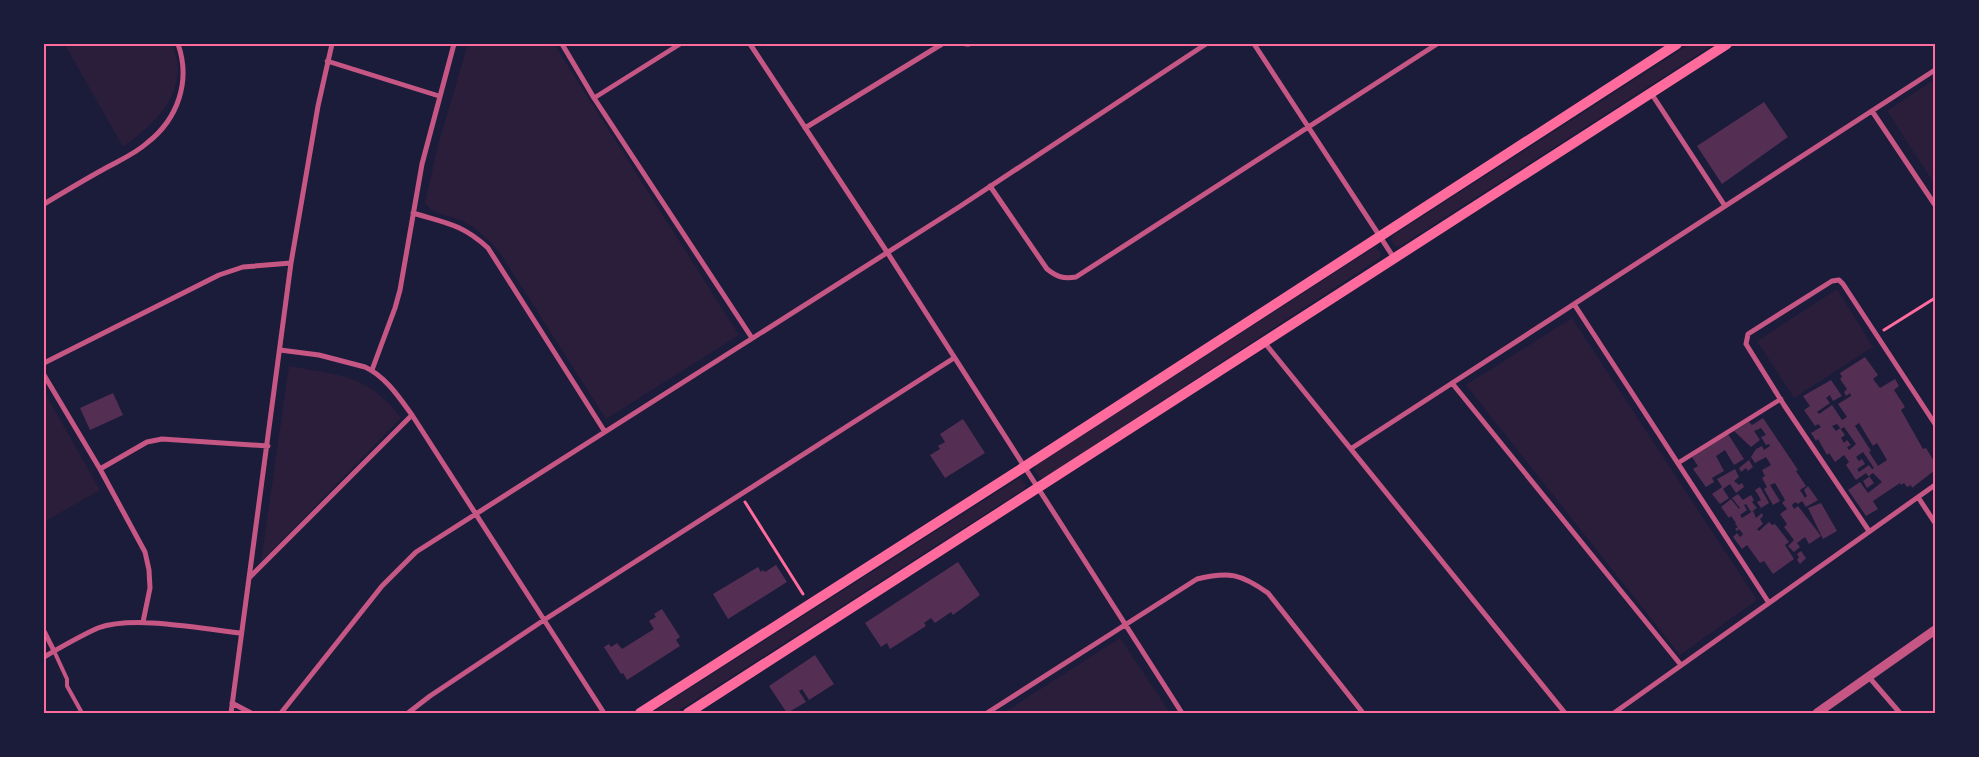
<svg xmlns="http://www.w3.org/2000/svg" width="1979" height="757" font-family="'DejaVu Sans',sans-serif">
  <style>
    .green { fill: #2a1e3b }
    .building { fill: #542f53; fill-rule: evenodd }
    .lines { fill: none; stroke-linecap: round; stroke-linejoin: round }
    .path { stroke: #ff6b9d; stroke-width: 3 }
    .service { stroke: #c65784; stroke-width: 4 }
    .pedestrian { stroke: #c65784; stroke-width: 4.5 }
    .minor { stroke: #c65784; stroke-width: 5 }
    .tertiary { stroke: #c65784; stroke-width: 9 }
    .secondary { stroke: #ff6b9d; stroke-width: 10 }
    .neatline { fill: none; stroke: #ff6b9d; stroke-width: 2 }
  </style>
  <rect width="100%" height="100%" fill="#1b1b3a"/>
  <!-- green -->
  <path class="green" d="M67 44H172C174 51 178 59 178 66 179 103 149 128 123 147L65 45Z
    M468 44H554L739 335 606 419 500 253C489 240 478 229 463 221 450 215 434 216 425 203L438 145Z
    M1690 44H1714L1399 247 1394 245 1391 239 1395 234Z
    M1935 79V185L1887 111Z
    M1375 247 1381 253 1380 258 1043 479 1039 477 1034 470 1036 465Z
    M1837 289 1873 347 1794 398 1757 341Z
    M1572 318 1757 600 1680 655 1466 385Z
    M289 366C340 376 367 373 401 418L261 562Z
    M44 391 100 490 44 522Z
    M1018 479H1021L1026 484 1024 489 675 713H651Z
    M1120 638 1170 713H1003Z"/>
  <!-- building -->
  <path class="building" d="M1764 102 1788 137 1722 184 1697 146Z
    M1865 357 1878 375 1873 379 1880 388 1895 379 1899 386 1894 390 1905 407 1901 410 1923 449 1926 448 1935 463V470L1912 488 1911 485 1907 487 1904 483 1901 485 1900 483 1873 501 1878 509 1866 516 1848 490 1860 482 1868 493 1882 482 1873 473 1869 476 1874 483 1867 488 1863 481 1869 477 1866 473 1856 480 1846 465 1849 462 1844 455 1835 462 1829 453 1827 455 1818 439 1816 441 1811 433 1821 427 1818 424 1815 426 1804 410 1810 406 1803 396 1831 380 1842 396 1833 401 1830 395 1826 398 1830 403 1817 412 1819 414 1832 405 1842 420 1847 417 1838 404 1851 396 1850 393 1846 396 1844 392 1847 389 1840 379 1842 377 1840 373ZM1859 423 1873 446 1877 443 1887 460 1878 466 1869 452 1871 451 1855 426ZM1837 424 1841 429 1844 427 1856 444 1849 450 1847 447 1851 445 1847 440 1844 443 1841 438 1845 435 1840 428 1836 431 1832 426ZM1863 452 1874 468 1872 469 1869 465 1859 472 1857 469 1865 464 1862 459 1859 461 1856 457Z
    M113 393 123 415 90 430 80 408Z
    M1763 418 1798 470 1796 471 1806 486 1800 490 1805 498 1807 496 1804 490 1808 486 1818 500 1806 507 1802 501 1798 504 1795 502 1792 505 1794 509 1798 506 1821 536 1809 544 1805 537 1797 543 1800 547 1794 552 1788 546 1794 540 1784 527 1787 524 1780 514 1787 509 1782 503 1785 500 1775 483 1770 485 1780 501 1773 505 1764 489 1767 487 1762 478 1765 476 1762 470 1771 465 1766 457 1755 463 1751 457 1756 449 1762 446 1764 450 1770 446 1769 444 1766 445 1761 437 1766 435 1761 428 1754 431 1760 440 1751 447 1734 431 1749 422 1752 425Z
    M963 419 985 453 945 478 930 455 940 449 938 446 945 442 940 434Z
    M1728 434 1744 459 1734 465 1725 450 1716 456 1724 471 1712 478 1714 482 1706 487 1693 469 1698 466 1692 457Z
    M1749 460 1753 467 1748 471 1746 468 1741 472 1739 468Z
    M1735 469 1739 477 1734 481 1739 485 1742 483 1744 487 1736 493 1730 484 1723 489 1729 498 1720 504 1712 494 1722 487 1717 479Z
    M1760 487 1769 503 1761 508 1757 502 1761 500 1755 490Z
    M1738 494 1743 500 1751 495 1754 500 1752 502 1757 508 1751 512 1746 504 1744 505 1747 510 1740 515 1742 518 1753 511 1756 518 1762 513 1763 516 1760 519 1763 524 1757 529 1759 531 1769 522 1772 525 1775 524 1789 542 1785 545 1794 559 1773 574 1764 561 1760 563 1747 545 1742 549 1733 537 1737 533 1740 537 1743 534 1739 529 1737 531 1735 529 1738 527 1735 524 1736 523 1731 516 1729 518 1721 507 1731 499 1739 509 1740 508 1732 498Z
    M1821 503 1837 531 1823 539 1808 508Z
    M1801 551 1806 558 1800 564 1797 560 1799 557 1797 554Z
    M958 562 980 595 953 615 951 612 935 623 931 618 924 623 926 626 890 649 887 643 881 647 865 623Z
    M776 565 787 582 728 619 713 594 758 567 761 572 763 570 765 572Z
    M662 609 680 637 676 640 680 646 627 680 623 673 621 674 604 647 609 644 611 647 617 643 622 649 654 629 649 621 656 617 654 614Z
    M815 655 834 684 809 700 802 689 799 691 806 702 787 713 769 686Z"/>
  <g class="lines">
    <!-- path -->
    <path class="path" d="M1884 330 1935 298
      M745 502 803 594"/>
    <!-- service -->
    <path class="service" d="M54 651 67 679V686L82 713"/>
    <!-- pedestrian -->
    <path class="pedestrian" d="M327 61 439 96
      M594 98 680 44
      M1678 463 1781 399"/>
    <!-- minor -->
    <path class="minor" d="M562 44 594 98 752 338
      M750 44 887 252 1182 713
      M966 44H969
      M1254 44 1394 258
      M1651 93 1725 206
      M1872 111 1935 205
      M805 128 942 44
      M990 186 1047 269C1057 277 1063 279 1076 277L1437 44
      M44 204C64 192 84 180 104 169 118 161 135 154 147 143 178 119 191 81 178 44
      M413 213C446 223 462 224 488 248L605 432
      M1574 304 1769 603
      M1264 342 1565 713
      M280 350 319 355 365 367C385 376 399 397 412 415L604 713
      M44 363 219 275 243 267 291 263
      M372 370 395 308 400 290 422 164 454 44
      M44 375 100 469 145 552 149 570 150 588 143 622
      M1452 383 1681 665
      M1352 448 1935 70
      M100 469 147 442 162 439 268 446
      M1918 497 1935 523
      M1869 531 1784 405 1746 344 1748 334 1832 281 1839 280 1843 284 1935 424
      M249 578 412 415
      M44 631 54 651
      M44 657C61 647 80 636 98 628 134 615 202 629 240 633
      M1868 676 1900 713
      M232 703 251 713
      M231 713 291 263 318 106 332 44
      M281 713 382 586 416 552 959 207 1206 44
      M408 713 430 696 544 620 954 358
      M987 713 1197 579C1229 571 1241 574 1268 593L1363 713
      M1614 713 1935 485"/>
    <!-- tertiary -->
    <path class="tertiary" d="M1817 713 1935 630"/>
    <!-- secondary -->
    <path class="secondary" d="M640 713 1024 467 1677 44
      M688 713 1727 44"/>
  </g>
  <!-- border -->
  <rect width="1979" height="757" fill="none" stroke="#1b1b3a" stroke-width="90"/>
  <rect x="45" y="45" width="1889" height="667" class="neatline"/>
</svg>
